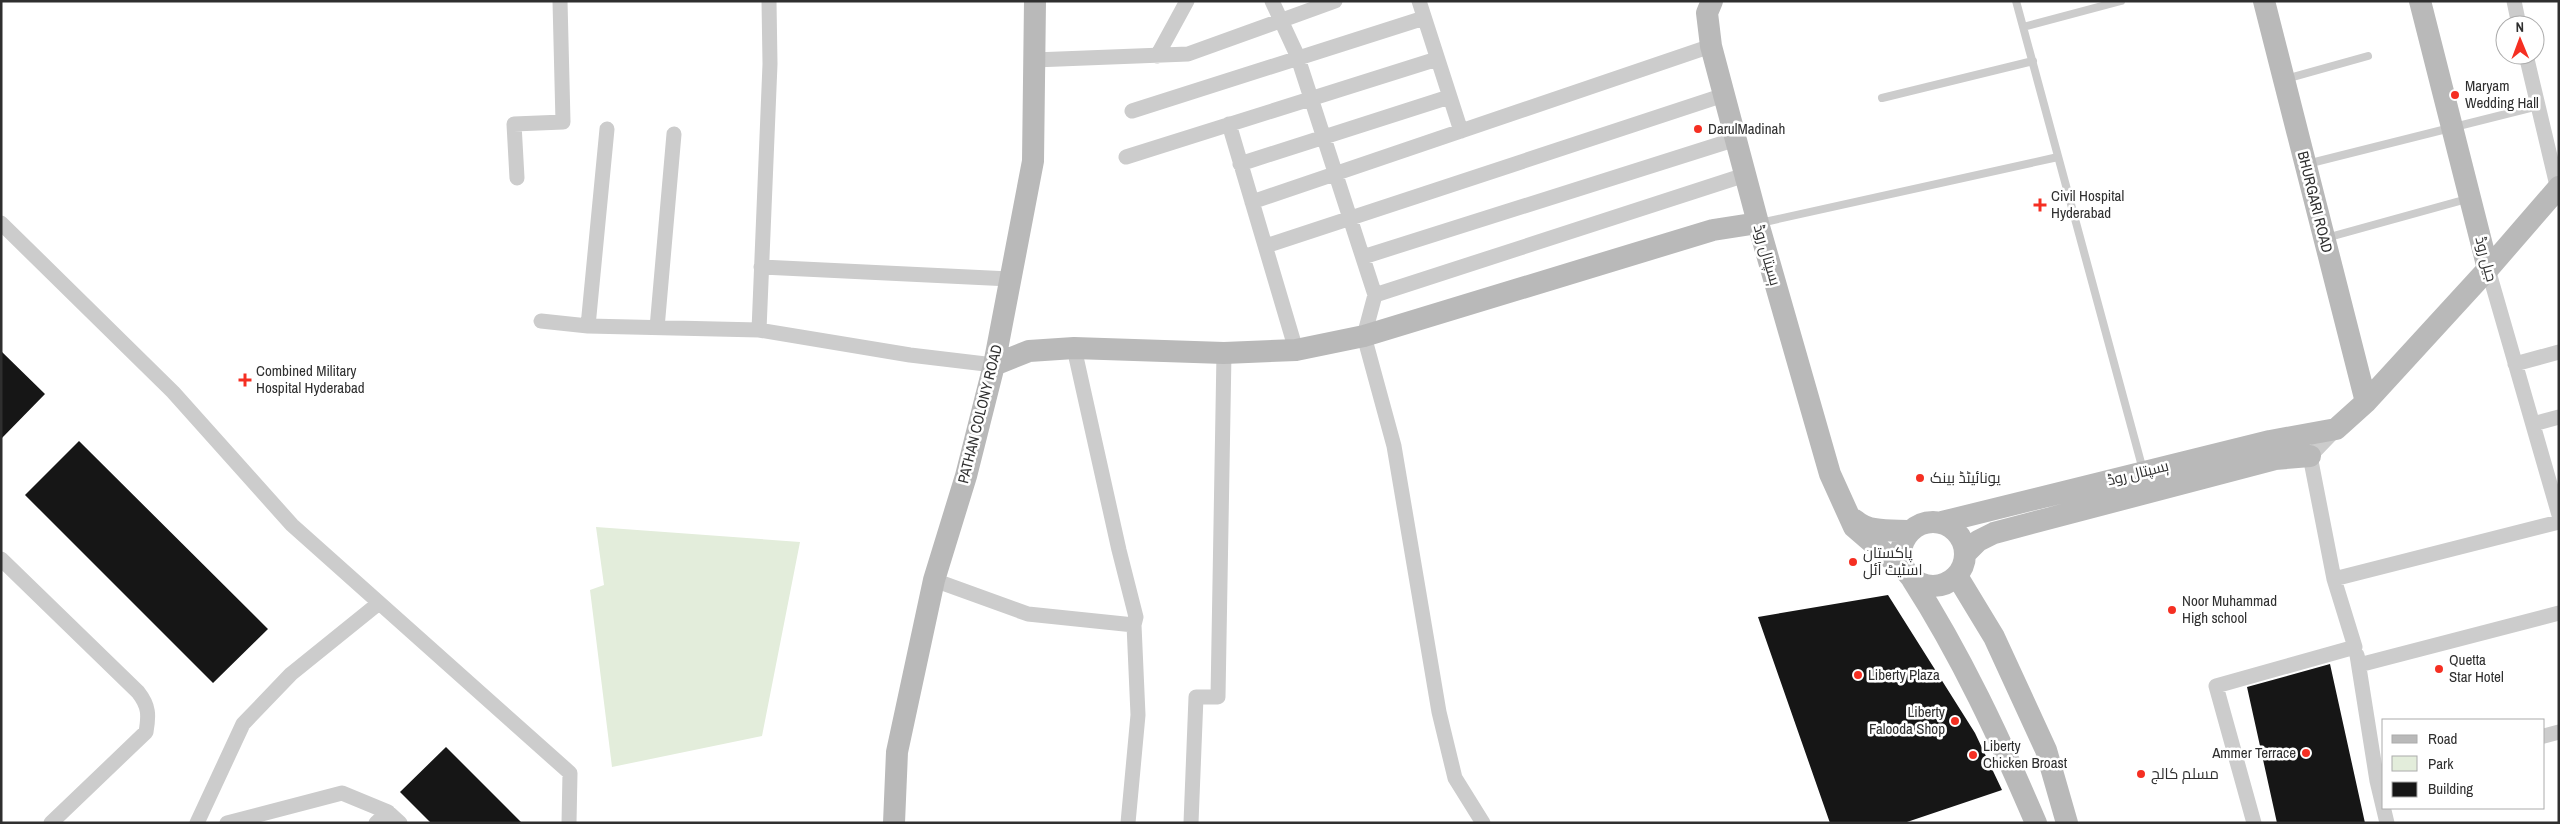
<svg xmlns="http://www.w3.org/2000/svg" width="2560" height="824" font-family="'Archivo Narrow',Cairo,sans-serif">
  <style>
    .green { fill: #e3eddb }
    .building { fill: #161616 }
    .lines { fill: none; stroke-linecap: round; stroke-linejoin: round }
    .lane { stroke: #ccc; stroke-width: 8 }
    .street { stroke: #ccc; stroke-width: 15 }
    .secondary { stroke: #b9b9b9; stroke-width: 22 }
    .poi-dot { fill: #f52f22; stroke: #fff; stroke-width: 2 }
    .labels { text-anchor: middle; stroke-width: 5; stroke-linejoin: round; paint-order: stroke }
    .poi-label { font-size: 15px; fill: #2f2f2f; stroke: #fff; text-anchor: start }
    .street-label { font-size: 15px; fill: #2f2f2f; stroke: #fff }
  </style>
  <rect width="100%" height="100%" fill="#fff"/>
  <!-- green -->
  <path class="green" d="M596 527 800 542 762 736 612 767 590 590 604 585Z"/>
  <!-- building -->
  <path class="building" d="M1 351 45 394 1 439Z
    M79 441 268 629 213 683 25 495Z
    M1888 595 1975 733 2002 790 1904 823H1830L1758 617Z
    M2330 664 2365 823H2277L2247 687Z
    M446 747 522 823H431L400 792Z"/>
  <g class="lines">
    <!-- lane -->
    <path class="lane" d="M2016 1 2143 470
      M2023 27 2121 1
      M2286 79 2368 56
      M1882 98 2033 61
      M2307 164 2538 106
      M1760 223 2058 157
      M2326 238 2467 199"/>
    <!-- street -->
    <path class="street" d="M1272 1 1297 55 1375 295 1364 336 1394 446 1439 712 1455 778 1483 823
      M1419 1 1461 131
      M2514 1 2519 25
      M2526 55 2559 194
      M1157 56 1187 1
      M1034 60 1188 54 1335 1
      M1132 111 1424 18
      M1229 124 1296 350
      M1126 157 1437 59
      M1240 164 1449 97
      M517 178 514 124 563 122 560 1
      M1252 202 1711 46
      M1 223 173 392 292 525 570 773 569 823
      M1266 246 1724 95
      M1363 257 1736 139
      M761 267 1010 279
      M2488 269 2559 515
      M1375 295 1745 175
      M541 321 588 326 759 330 910 355 994 365
      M588 326 607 129
      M657 328 674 134
      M759 330 770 64 769 1
      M1074 348 1119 550 1136 617 1134 625 1138 715 1128 823
      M2515 364 2559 352
      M2533 424 2559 417
      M1 559 138 692C149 706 149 715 146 732L51 823
      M2334 579 2559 522
      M934 580 1028 614 1134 625
      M2357 655 2377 781 2387 823
      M2359 665 2559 613
      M2544 736 2559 732
      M197 823 243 724 291 674 379 603
      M227 823 342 793 388 812
      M376 823 388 812 400 823
      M1191 823 1196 697H1218L1224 353
      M2254 823 2216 686 2355 647 2334 579 2310 456 2336 429"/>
    <!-- secondary -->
    <path class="secondary" d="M1712 1 1707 13 1711 46 1758 223 1830 474 1854 527 1905 571
      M2264 1 2366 402
      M2420 1 2488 269
      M994 365 1029 351 1074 348 1224 353 1296 350 1364 336 1713 230 1758 223
      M1855 520C1869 533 1892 530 1910 531
      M1901 554a32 32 0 1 1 64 0a32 32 0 1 1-64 0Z
      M1942 522 2270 441 2336 429 2366 402 2488 269 2559 187
      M1966 553 1978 541 1994 533 2275 459 2310 456
      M1957 576 1994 637 2046 750 2067 823
      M1912 579C1961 655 2000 739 2036 823
      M894 823 897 752 934 580 966 476 994 365 1033 161 1035 1"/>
  </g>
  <!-- markers -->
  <g class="poi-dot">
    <circle cx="2455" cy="95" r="5"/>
    <circle cx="1698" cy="129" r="5"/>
    <path d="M2037.5 197.5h5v5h5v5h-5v5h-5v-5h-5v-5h5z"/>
    <path d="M242.5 372.5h5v5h5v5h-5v5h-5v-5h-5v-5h5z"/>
    <circle cx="1920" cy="478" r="5"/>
    <circle cx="1853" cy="562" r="5"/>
    <circle cx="2172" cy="610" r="5"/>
    <circle cx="2439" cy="669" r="5"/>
    <circle cx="1858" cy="675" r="5"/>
    <circle cx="1955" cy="721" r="5"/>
    <circle cx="2306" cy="753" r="5"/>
    <circle cx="1973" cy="755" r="5"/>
    <circle cx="2141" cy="774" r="5"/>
  </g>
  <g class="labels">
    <!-- poi labels -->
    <g class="poi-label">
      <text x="2465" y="91">Maryam<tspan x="2465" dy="17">Wedding Hall</tspan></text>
      <text x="1708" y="134">DarulMadinah</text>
      <text x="2051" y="201">Civil Hospital<tspan x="2051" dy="17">Hyderabad</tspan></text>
      <text x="256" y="376">Combined Military<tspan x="256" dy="17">Hospital Hyderabad</tspan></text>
      <text x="1930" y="483">یونائیٹڈ بینک</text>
      <text x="1863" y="558">پاکستان<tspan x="1863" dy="17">اسٹیٹ آئل</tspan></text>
      <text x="2182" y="606">Noor Muhammad<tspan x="2182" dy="17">High school</tspan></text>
      <text x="2449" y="665">Quetta<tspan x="2449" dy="17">Star Hotel</tspan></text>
      <text x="1868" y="680">Liberty Plaza</text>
      <text x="1945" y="717" text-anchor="end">Liberty<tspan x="1945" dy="17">Falooda Shop</tspan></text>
      <text x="1983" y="751">Liberty<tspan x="1983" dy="17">Chicken Broast</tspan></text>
      <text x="2296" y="758" text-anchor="end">Ammer Terrace</text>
      <text x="2151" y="779">مسلم کالج</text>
    </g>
    <!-- street labels -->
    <g class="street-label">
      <text transform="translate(2315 202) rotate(76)" y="5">BHURGARI ROAD</text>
      <text transform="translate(1767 255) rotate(74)" y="5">ہسپتال روڈ</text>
      <text transform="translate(2486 259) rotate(75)" y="5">جیل روڈ</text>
      <text transform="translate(980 414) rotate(-76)" y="5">PATHAN COLONY ROAD</text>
      <text transform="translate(2138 473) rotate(-14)" y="5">ہسپتال روڈ</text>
    </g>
  </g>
  <!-- border -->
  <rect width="2560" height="824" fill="none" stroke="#2f2f2f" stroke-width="5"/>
  <!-- legend -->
  <rect x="2382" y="719" width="162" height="90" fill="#ffffff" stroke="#acacac"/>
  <rect x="2392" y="735" width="25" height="8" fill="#b9b9b9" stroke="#acacac"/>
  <text x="2428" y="744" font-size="15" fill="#2f2f2f">Road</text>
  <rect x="2392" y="756" width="25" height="15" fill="#e3eddb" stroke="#acacac"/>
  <text x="2428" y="769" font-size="15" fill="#2f2f2f">Park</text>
  <rect x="2392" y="782" width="25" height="15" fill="#161616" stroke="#acacac"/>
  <text x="2428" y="794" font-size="15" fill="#2f2f2f">Building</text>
  <!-- north arrow -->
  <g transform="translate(2520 40) rotate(359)"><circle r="24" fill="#ffffff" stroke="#acacac"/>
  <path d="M0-4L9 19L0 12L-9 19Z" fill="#f52f22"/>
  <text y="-8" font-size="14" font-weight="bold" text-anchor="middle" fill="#2f2f2f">N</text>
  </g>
</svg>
